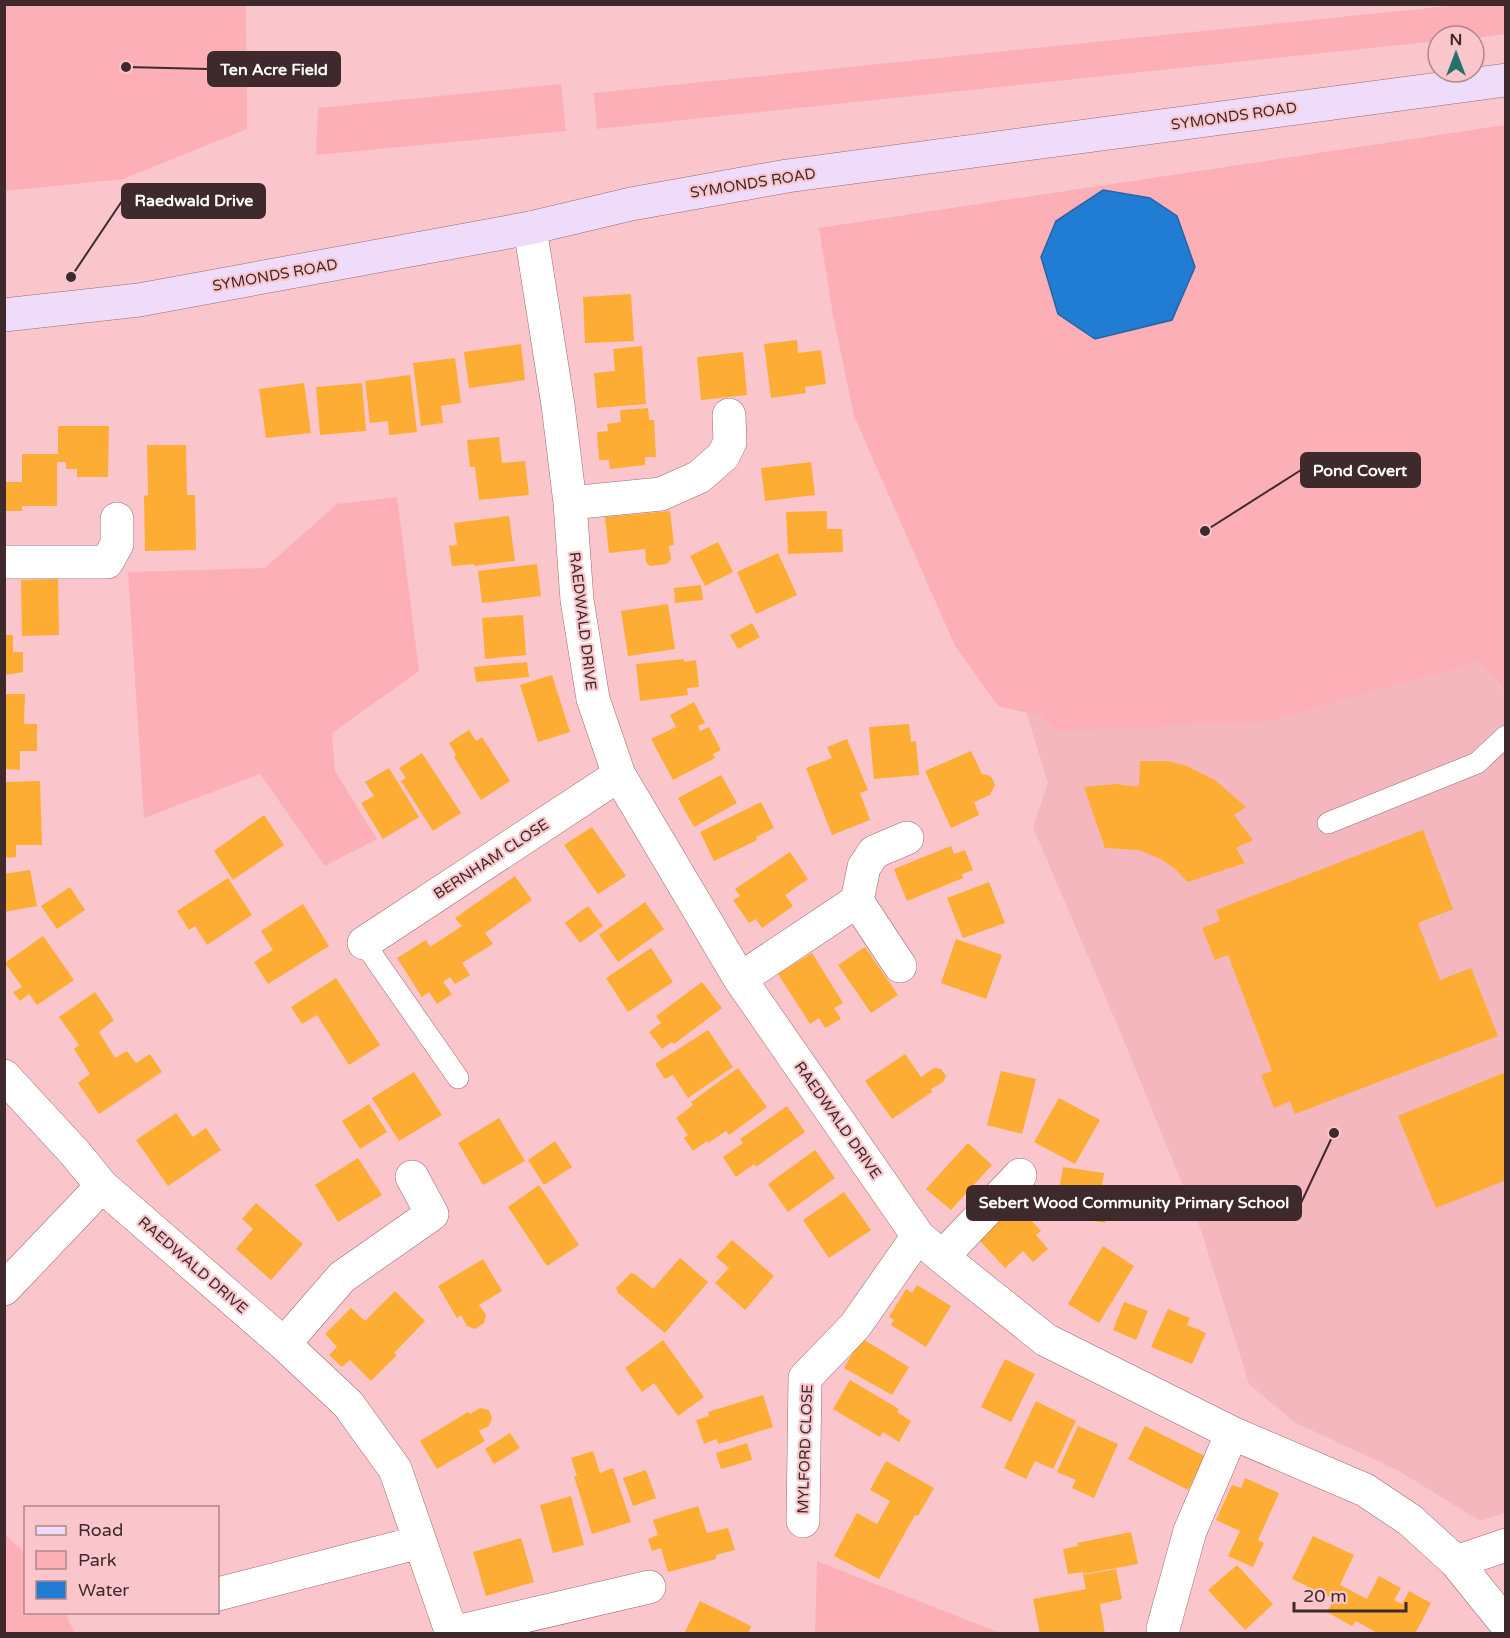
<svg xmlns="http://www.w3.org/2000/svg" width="1510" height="1638" font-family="'Varela Round',sans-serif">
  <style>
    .built { fill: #f3b7bd }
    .green { fill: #fcafb7 }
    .water { fill: #217cd4; stroke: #2a63a2; stroke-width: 1.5 }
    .building { fill: #fdad33 }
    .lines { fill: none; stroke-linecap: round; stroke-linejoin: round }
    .lane-casing { stroke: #996b70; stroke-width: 22 }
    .street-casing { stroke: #996b70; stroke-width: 34 }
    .secondary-casing { stroke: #996b70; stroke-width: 34 }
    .lane { stroke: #fff; stroke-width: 21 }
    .street { stroke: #fff; stroke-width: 33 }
    .secondary { stroke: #efdcfa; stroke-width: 33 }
    .labels { text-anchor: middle; stroke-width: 4.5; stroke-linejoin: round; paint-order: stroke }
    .street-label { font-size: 15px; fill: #3e2a2c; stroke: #fac6cb }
    .leader { fill: none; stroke: #3e2a2c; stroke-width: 2 }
    .callout-dot { fill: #3e2a2c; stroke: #fac6cb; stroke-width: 2 }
    .callout { fill: #3e2a2c; stroke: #3e2a2c; stroke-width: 2 }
    .callout-label { font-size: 16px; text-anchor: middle; font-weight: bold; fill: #fff }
  </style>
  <rect width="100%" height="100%" fill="#fac6cb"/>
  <!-- built -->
  <path class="built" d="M1479 662 1505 691V1513L1480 1521 1399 1471 1294 1422 1249 1384 1201 1230 1122 1036 1033 827 1048 783 1026 712 1041 716 1270 721Z"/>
  <!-- green -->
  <path class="green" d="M5 4 246 5 247 129 123 179 5 191Z
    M1458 5H1505V34L1474 38V36H1438V41L597 129 594 93Z
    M561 84 566 131 316 155 318 108Z
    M1505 125 1504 689 1479 662 1270 721 1058 731 1041 716 998 706 955 646 854 416 833 315 819 228Z
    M397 497 419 671 332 733 335 771 377 839 325 866 260 774 144 818 128 572 265 568 337 504Z
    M4 1534 25 1553 26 1612 65 1613 75 1633H5Z
    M817 1561 1000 1633H815Z"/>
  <!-- water -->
  <path class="water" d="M1103 190 1150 198 1177 216 1195 267 1172 320 1095 339 1058 314 1041 257 1056 221Z"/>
  <!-- building -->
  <path class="building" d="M631 294 634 341 585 343 583 297Z
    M797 340 798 353 821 350 826 384 805 387 806 393 771 398 764 344Z
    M521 344 525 380 469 388 464 352Z
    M642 346 646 404 597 408 594 373 615 371 613 349Z
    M743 352 747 395 701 400 697 357Z
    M455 358 461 403 441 406 443 423 421 426 413 363Z
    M410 375 417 432 389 435 388 421 370 423 365 381Z
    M304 383 311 433 266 438 259 389Z
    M362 383 366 431 320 435 316 387Z
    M648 408 649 420H654L656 457H645V465L610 469 609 460H599L597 432 608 431 607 424 621 422 620 410Z
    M58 426H109L108 477H77V469H66V462H57V506H22V511H4V482H22V454H58Z
    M499 437 502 463 525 461 529 495 479 500 475 467H470L467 440Z
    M147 445H186L187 495H195L196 550 145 551 144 496 148 495Z
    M811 462 815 495 765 501 761 468Z
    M670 511 674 545 669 546 671 559 667 564 650 566 646 562 645 549 609 553 605 517Z
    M827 511V529H842L843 552 788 554 786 512Z
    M509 516 515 561 474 566V564L452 566 449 546 457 545 454 523Z
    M718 542 733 572 705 586 690 556Z
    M778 553 797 595 756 614 737 572Z
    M537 564 541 596 482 603 478 571Z
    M58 579 59 635 22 636 21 580Z
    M701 585 703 600 675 603 674 588Z
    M668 604 675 649 628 656 621 611Z
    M523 615 526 655 485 659 482 618Z
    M752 623 760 637 738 649 730 635Z
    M5 635H13V652H23V672L5 675Z
    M684 659V662L696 660 699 687 687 688 688 695 640 701 636 664Z
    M527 662 529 677 476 682 474 667Z
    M552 675 570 732 538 742 520 685Z
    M4 694H25L24 724H37V751H20V770L4 769Z
    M694 702 705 723 698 726 700 731 709 727 721 750 713 754 715 758 673 780 651 739 676 727 670 715Z
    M909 724 911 742 916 741 919 775 874 779 869 727Z
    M469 730 476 741 482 737 510 781 481 800 454 757 456 755 449 743Z
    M847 739 868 790 860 793 870 820 832 835 806 768 832 758 827 747Z
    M971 751 982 774 988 775 992 778 995 785 990 795 974 802 979 815 951 828 925 771Z
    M422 753 461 813 433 831 401 781 406 778 399 768Z
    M1140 761H1167L1187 766 1215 780 1246 807 1234 815 1253 840 1236 848 1245 863 1188 882 1175 869 1161 859 1139 850 1105 848 1084 787 1116 784 1139 787Z
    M389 768 419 817 383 839 361 803 374 796 365 782Z
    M721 775 737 803 694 827 678 798Z
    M40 781 42 845H16V857L4 858V782Z
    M761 802 774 828 756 837 757 840 714 861 700 832Z
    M264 815 284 845 233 880 214 851Z
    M592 827 626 876 598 894 564 845Z
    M1423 830 1453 909 1418 923 1440 980 1471 968 1498 1036 1295 1114 1290 1101 1274 1108 1261 1075 1272 1071 1228 955 1215 960 1202 928 1220 921 1216 910Z
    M951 846 954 854 965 850 973 870 962 874 963 878 907 901 894 869Z
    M790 852 808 879 785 895 793 906 762 928 756 919 749 923 733 900 740 896 735 889Z
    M30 870 37 906 4 912V874Z
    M515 876 532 900 485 933 493 944 462 963 470 975 455 984 450 977 443 982 452 994 437 1004 429 992 422 997 397 958 426 940 430 947 462 926 455 918Z
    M228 878 252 915 207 945 195 926 189 930 177 911Z
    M989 882 1005 923 963 938 947 898Z
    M70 887 85 910 57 929 41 906Z
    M645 902 664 929 618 962 599 935Z
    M303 904 329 946 268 984 254 962 273 950 261 931Z
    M588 906 603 926 580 943 565 923Z
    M43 936 74 980 37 1005 29 994 20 1001 13 992 22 987 5 963Z
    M956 939 1002 955 986 999 941 983Z
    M865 947 898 995 871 1013 838 965Z
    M651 948 673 982 628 1012 606 978Z
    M812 953 843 1003 834 1008 841 1019 825 1028 819 1018 810 1024 778 974Z
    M336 978 380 1045 349 1065 317 1015 302 1024 291 1007Z
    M702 982 722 1008 674 1044 672 1042 662 1049 649 1032 661 1023 656 1016Z
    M95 992 114 1020 99 1032 115 1058 127 1051 136 1063 150 1054 162 1072 99 1114 78 1083 90 1074 74 1049 79 1045 59 1017Z
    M708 1030 733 1067 688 1098 673 1075 665 1079 655 1064Z
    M905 1054 921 1077 934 1068 941 1069 946 1076 943 1082 931 1089 932 1092 892 1119 865 1081Z
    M738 1068 767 1107 729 1135 726 1131 708 1143 707 1141 693 1151 684 1138 688 1135 676 1118 693 1105 691 1102Z
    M1001 1071 1036 1079 1022 1134 987 1125Z
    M414 1072 442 1115 399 1141 372 1098Z
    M1506 1072V1180L1436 1208 1398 1116Z
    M1059 1098 1100 1120 1075 1164 1034 1142Z
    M369 1104 387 1132 360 1149 342 1121Z
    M787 1106 805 1132 756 1167 754 1164 736 1177 723 1157 743 1143 740 1139Z
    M176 1113 193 1137 206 1128 221 1150 168 1186 136 1140Z
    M499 1118 525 1161 483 1185 458 1143Z
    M555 1141 572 1167 544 1185 528 1160Z
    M968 1143 992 1165 951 1210 926 1189Z
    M815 1150 835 1178 788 1212 768 1184Z
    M358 1158 382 1195 338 1222 315 1185Z
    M1063 1167 1104 1173 1099 1200 1109 1202 1105 1223 1055 1214Z
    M539 1185 579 1245 547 1266 508 1207Z
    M844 1192 871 1230 829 1258 803 1220Z
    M1011 1199 1041 1231 1036 1235 1048 1249 1033 1262 1023 1251 1005 1268 980 1241 988 1234 982 1226Z
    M256 1203 303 1244 271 1280 236 1249 253 1229 242 1219Z
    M732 1240 774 1276 745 1310 715 1283 729 1268 716 1257Z
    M1103 1246 1134 1266 1099 1323 1068 1304Z
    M680 1258 708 1282 665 1333 618 1293 616 1288 631 1273 635 1274 653 1289Z
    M483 1259 502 1291 479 1305 486 1315 484 1323 475 1329 467 1326 461 1315 457 1318 438 1286Z
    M917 1285 951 1306 926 1347 891 1325 894 1320 889 1317 906 1289 912 1293Z
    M395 1291 425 1321 394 1353 397 1355 371 1381 350 1360 342 1367 329 1355 337 1347 325 1334 351 1308 365 1321Z
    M1124 1302 1148 1311 1136 1340 1113 1330Z
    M1168 1309 1190 1318 1187 1325 1206 1333 1192 1364 1151 1347Z
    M861 1338 909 1367 892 1395 844 1368Z
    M663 1340 704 1397 678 1416 654 1383 642 1392 625 1368Z
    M1005 1359 1035 1374 1011 1422 981 1407Z
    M850 1380 899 1409 897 1412 911 1421 899 1442 883 1432 880 1437 833 1409Z
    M763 1395 773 1427 719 1444 716 1439 704 1444 696 1420 709 1416 708 1412Z
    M1036 1401 1076 1421 1053 1469 1035 1461 1026 1479 1004 1468Z
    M480 1408 489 1410 492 1418 489 1426 479 1431 485 1441 437 1469 420 1441 468 1412 470 1414Z
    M1078 1426 1118 1444 1094 1498 1072 1488 1076 1480 1057 1472Z
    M1145 1426 1205 1456 1188 1490 1128 1459Z
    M510 1433 520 1448 494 1464 485 1449Z
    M747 1443 752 1460 721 1469 716 1453Z
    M593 1451 600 1473 613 1468 631 1522 592 1534 574 1476H577L571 1458Z
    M886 1461 934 1488 918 1516 915 1515 879 1579 834 1556 857 1513 877 1524 890 1501 870 1490Z
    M646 1470 656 1498 633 1506 623 1478Z
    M1245 1478 1279 1493 1258 1540 1264 1543 1253 1567 1228 1556 1240 1531 1216 1520 1232 1485 1241 1488Z
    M571 1496 584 1545 553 1553 540 1505Z
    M698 1506 707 1533 728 1528 735 1550 716 1555V1559L668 1572 661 1548 652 1551 648 1539 658 1535 653 1520Z
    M1131 1532 1138 1564 1083 1574V1572L1068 1574 1063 1549 1078 1546 1077 1543Z
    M1313 1536 1354 1555 1340 1585 1367 1599 1379 1576 1401 1588 1394 1600 1402 1604 1409 1591 1431 1603 1415 1634H1379L1356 1621 1352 1626 1327 1612 1334 1599 1292 1579Z
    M521 1538 534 1582 486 1596 473 1552Z
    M1237 1565 1273 1604 1245 1630 1208 1590Z
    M1116 1569 1122 1599 1100 1604 1105 1634H1040L1033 1599 1086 1589 1083 1575Z
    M700 1601 751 1626 748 1634H684Z"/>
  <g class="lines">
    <defs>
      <path id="lane" d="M1328 823 1477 763 1506 736
        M364 943 458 1078"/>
      <path id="street" d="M530 228 558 405 570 503 577 600 593 699 619 775 740 979 918 1236 942 1257 1046 1340 1232 1433 1365 1490 1410 1520 1456 1562 1506 1624
        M570 503 661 494 699 477 723 456 730 442 729 415
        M4 562H107L117 544V519
        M857 901 900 966
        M364 943 619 775
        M740 979 857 901 864 867 874 852 907 838
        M4 1076 75 1153 102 1186 284 1344 348 1404 395 1469 452 1634
        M942 1257 1020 1175
        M4 1289 102 1186
        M284 1344 342 1277 432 1214 412 1177
        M803 1521 805 1378 855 1326 918 1236
        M1456 1562 1506 1545
        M218 1594 420 1542
        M1163 1629 1190 1531 1232 1433
        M452 1633 649 1587"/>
      <path id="secondary" d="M4 315 139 300 530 228 631 204 787 176 1506 80"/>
    </defs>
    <!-- lane casing -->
    <use href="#lane" class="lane-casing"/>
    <!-- street casing -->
    <use href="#street" class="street-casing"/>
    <!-- secondary casing -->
    <use href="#secondary" class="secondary-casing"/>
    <!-- lane -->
    <use href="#lane" class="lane"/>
    <!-- street -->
    <use href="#street" class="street"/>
    <!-- secondary -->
    <use href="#secondary" class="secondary"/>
  </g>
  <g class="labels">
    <!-- street labels -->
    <g class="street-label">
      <text transform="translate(1234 116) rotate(-8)" y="5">SYMONDS ROAD</text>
      <text transform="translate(753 183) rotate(-9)" y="5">SYMONDS ROAD</text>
      <text transform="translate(275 275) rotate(-10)" y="5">SYMONDS ROAD</text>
      <text transform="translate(583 621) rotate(83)" y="5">RAEDWALD DRIVE</text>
      <text transform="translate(491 859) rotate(-33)" y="5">BERNHAM CLOSE</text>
      <text transform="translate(838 1120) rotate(55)" y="5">RAEDWALD DRIVE</text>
      <text transform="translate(193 1265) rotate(41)" y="5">RAEDWALD DRIVE</text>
      <text transform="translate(805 1449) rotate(-88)" y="5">MYLFORD CLOSE</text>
    </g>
  </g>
  <!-- callouts -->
  <path class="leader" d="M126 67L208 69M71 277L122 201M1205 531L1301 470M1334 1133L1301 1203"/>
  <g class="callout-dot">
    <circle cx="126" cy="67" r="6"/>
    <circle cx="71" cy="277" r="6"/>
    <circle cx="1205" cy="531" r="6"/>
    <circle cx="1334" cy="1133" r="6"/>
  </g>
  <g class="callout">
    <rect x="208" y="52" width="132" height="34" rx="6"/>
    <rect x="122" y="184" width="143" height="34" rx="6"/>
    <rect x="1301" y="453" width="119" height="34" rx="6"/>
    <rect x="967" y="1186" width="334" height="34" rx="6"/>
  </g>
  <g class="callout-label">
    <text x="274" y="75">Ten Acre Field</text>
    <text x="194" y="206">Raedwald Drive</text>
    <text x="1360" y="476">Pond Covert</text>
    <text x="1134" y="1208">Sebert Wood Community Primary School</text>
  </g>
  <!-- border -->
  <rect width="1510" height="1638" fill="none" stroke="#3e2a2c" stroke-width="12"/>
  <!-- legend -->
  <rect x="24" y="1506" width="195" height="108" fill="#fac6cb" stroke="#af888b" stroke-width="1.5"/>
  <rect x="36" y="1526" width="30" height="9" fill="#efdcfa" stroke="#af888b" stroke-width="1.5"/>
  <text x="78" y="1536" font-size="18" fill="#3e2a2c">Road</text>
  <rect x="36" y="1551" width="30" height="18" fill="#fcafb7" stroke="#af888b" stroke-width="1.5"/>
  <text x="78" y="1566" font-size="18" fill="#3e2a2c">Park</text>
  <rect x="36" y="1581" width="30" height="18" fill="#217cd4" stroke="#af888b" stroke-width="1.5"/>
  <text x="78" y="1596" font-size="18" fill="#3e2a2c">Water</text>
  <!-- north arrow -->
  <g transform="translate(1456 54)"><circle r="28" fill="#fac6cb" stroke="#af888b" stroke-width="1.5"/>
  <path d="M0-4.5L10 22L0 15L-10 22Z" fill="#26706e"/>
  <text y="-9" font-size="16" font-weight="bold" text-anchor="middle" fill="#3e2a2c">N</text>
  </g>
  <!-- scale -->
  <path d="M1294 1602v9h112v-9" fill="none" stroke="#3e2a2c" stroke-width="3"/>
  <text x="1303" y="1602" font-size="18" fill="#3e2a2c" stroke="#fac6cb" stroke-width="4.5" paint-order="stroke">20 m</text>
</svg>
